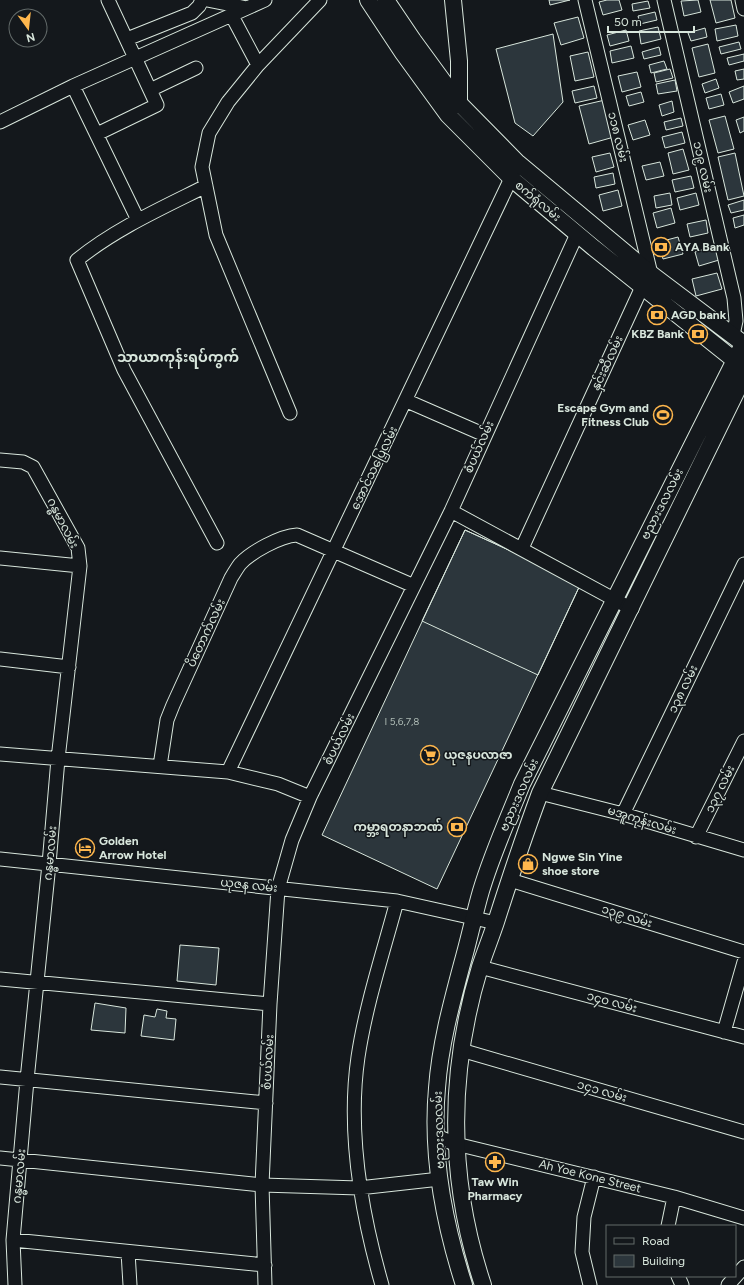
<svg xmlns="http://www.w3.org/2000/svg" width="744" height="1285" font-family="Figtree,'Noto Sans Myanmar',sans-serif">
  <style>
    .building { fill: #2c363c; stroke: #d8e6dc }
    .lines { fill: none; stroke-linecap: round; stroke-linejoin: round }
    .minor-casing { stroke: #d8e6dc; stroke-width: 15 }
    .major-casing { stroke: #d8e6dc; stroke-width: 18 }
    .minor { stroke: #14181c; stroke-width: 13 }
    .major { stroke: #14181c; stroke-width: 16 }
    .labels { text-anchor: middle; stroke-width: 3; stroke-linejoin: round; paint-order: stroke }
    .number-label { font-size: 10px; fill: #adbab4 }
    .street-label { font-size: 12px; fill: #d8e6dc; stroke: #14181c }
    .poi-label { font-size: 12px; font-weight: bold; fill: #d8e6dc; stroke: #14181c; text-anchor: start }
    .quarter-label { font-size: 14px; font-weight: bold; fill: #d8e6dc; stroke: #14181c }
  </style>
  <rect width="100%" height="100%" fill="#14181c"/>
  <!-- building -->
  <path class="building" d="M549 0H570L550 5Z
    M607 0H619L622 10 603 15 599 2Z
    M698 0 701 12 684 16 681 1Z
    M710 0H731L735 18 716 23Z
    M648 1 650 8 633 11 632 4Z
    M655 12 657 20 640 24 638 16Z
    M578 17 584 38 561 45 554 23Z
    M736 25 738 36 717 41 715 29Z
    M658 27 661 39 641 44 639 31Z
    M705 28 707 37 691 41 688 33Z
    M626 30 629 41 610 46 607 35Z
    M553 34 563 102 533 136 515 123 496 49Z
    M739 42 741 49 721 54 719 47Z
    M708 44 715 73 699 77 692 48Z
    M631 46 634 58 612 63 610 51Z
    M659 47 661 55 644 59 642 52Z
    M588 52 594 77 575 81 570 56Z
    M744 54V61L729 65 727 58Z
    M664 61 667 69 651 73 649 65Z
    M670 69 673 78 656 82 654 73Z
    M744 69V79L737 80 735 71Z
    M637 72 641 87 622 92 618 76Z
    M716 79 719 88 705 93 702 84Z
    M675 80 677 91 658 94 656 84Z
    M594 86 597 98 575 103 572 91Z
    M744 86V99L733 103 729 92Z
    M641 92 644 102 629 106 626 96Z
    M721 94 724 105 709 109 706 98Z
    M605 100 614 137 589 144 579 106Z
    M672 101 674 112 662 116 659 105Z
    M725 116 734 149 718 153 709 120Z
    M744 117V131L740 133 736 120Z
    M681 118 683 126 666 130 664 122Z
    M645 120 650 135 633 140 628 125Z
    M682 132 685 143 665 148 662 137Z
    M683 149 689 170 673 174 668 153Z
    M610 153 614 167 596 172 592 157Z
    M735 153 744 196 728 200 718 157Z
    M660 162 664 176 646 180 642 166Z
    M613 173 615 184 596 188 594 177Z
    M691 176 694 188 675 192 672 180Z
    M618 190 622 206 603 211 599 195Z
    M670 193 672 205 656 208 654 196Z
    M696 193 699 205 680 210 677 198Z
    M744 200V210L731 213 728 205Z
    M671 208 675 223 657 228 653 213Z
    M744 215V225L735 228 733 218Z
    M706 220 708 233 690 237 687 224Z
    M678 237 683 254 663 259 659 242Z
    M715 246 719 260 699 266 695 252Z
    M717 273 722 289 696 296 692 279Z
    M465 530 581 583 437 889 322 835Z
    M465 530 581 583 538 675 422 621Z
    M180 945 219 948 216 985 177 981Z
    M95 1003 126 1008 125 1033 91 1030Z
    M157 1009 167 1011 166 1018 176 1019 174 1040 141 1036 144 1015 155 1017Z"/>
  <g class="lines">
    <defs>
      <path id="minor" d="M207 0 247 8
        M585 0 651 274
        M664 0 734 298 736 321 733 335
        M742 0 744 9
        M232 16 258 65
        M127 39 192 13 199 6 202 0
        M73 86 138 220
        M150 90 196 68
        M0 122 73 86 265 0
        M97 134 157 105 108 0
        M206 186C162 208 115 229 77 260L124 370 217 543
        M407 401 485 435
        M290 413 216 235 202 167 209 133 228 102 258 65 320 0
        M0 460 23 462 33 467 78 548 80 566 58 759 49 864 27 1080 13 1240 15 1285
        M451 511 632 609
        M522 548 642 287
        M0 558 80 566
        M0 659 69 667
        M0 754 228 772 278 784 310 797
        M160 766 167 720 173 705 231 578C234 573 237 568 240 564 251 552 280 536 297 535L414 586
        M228 772 515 170
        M540 793 623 814 744 850
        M623 814 744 564
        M696 837 744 741
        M0 859 397 901 496 923
        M510 880 744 952
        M480 967 744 1037
        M0 979 270 1004
        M724 1032 744 962
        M461 1050 744 1132
        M0 1077 266 1103
        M437 1136 456 1144 674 1197 744 1218
        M0 1158 262 1185 359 1188 440 1179
        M668 1226 674 1197
        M13 1240 265 1265
        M128 1252 130 1285
        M678 1276 682 1285
        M265 1285 262 1185 270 1004 278 889 292 840 310 797 451 511 577 234
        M382 1285C361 1212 347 1133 358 1057 366 1004 383 953 397 901
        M590 1285 582 1252 584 1217 594 1177
        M728 1285 744 1267"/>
      <path id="major" d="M368 0 403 53 448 115 512 179 594 248 743 367
        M386 0 413 40 459 103 518 163 651 274 744 344
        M453 0 459 61V103L457 105
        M464 1285C444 1223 431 1153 437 1088 440 1046 451 1005 462 964 469 940 474 915 481 891 492 854 508 819 522 784L744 342
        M483 1285C448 1180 448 1072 480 967 485 952 491 937 496 922 510 878 524 836 540 793L744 376"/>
    </defs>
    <!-- minor casing -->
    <use href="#minor" class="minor-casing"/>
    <!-- major casing -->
    <use href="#major" class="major-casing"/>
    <!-- minor -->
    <use href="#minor" class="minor"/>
    <!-- major -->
    <use href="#major" class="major"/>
  </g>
  <!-- icons -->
  <defs>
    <symbol id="bank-ring" viewBox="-11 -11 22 22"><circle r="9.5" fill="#14181c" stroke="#ffb74d" stroke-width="1.5"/><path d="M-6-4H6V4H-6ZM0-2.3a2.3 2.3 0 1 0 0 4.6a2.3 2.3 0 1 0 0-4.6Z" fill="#ffb74d"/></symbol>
    <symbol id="stadium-ring" viewBox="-11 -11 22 22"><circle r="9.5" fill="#14181c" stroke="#ffb74d" stroke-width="1.5"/><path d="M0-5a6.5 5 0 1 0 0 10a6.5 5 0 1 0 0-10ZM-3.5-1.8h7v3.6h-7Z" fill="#ffb74d"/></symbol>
    <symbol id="supermarket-ring" viewBox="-11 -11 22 22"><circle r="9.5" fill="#14181c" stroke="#ffb74d" stroke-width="1.5"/><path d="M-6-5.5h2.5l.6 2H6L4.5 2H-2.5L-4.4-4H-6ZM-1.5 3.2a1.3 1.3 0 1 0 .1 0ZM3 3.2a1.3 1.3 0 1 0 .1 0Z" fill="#ffb74d"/></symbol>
    <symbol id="hotel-ring" viewBox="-11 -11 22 22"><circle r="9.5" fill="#14181c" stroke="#ffb74d" stroke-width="1.5"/><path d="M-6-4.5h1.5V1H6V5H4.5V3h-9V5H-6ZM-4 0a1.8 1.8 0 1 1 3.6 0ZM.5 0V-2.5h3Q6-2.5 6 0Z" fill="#ffb74d"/></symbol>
    <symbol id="shop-ring" viewBox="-11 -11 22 22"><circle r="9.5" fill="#14181c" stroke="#ffb74d" stroke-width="1.5"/><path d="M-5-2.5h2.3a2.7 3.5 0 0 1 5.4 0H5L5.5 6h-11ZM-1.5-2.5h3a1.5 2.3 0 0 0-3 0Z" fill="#ffb74d"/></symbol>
    <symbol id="pharmacy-ring" viewBox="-11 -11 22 22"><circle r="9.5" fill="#14181c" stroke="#ffb74d" stroke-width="1.5"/><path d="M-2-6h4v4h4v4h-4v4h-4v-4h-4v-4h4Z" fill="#ffb74d"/></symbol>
  </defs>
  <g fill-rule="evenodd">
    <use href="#bank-ring" x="650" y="236" width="22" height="22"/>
    <use href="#bank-ring" x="646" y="304" width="22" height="22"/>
    <use href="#bank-ring" x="687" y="323" width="22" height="22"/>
    <use href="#stadium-ring" x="652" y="404" width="22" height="22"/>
    <use href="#supermarket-ring" x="419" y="744" width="22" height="22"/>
    <use href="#bank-ring" x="446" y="816" width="22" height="22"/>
    <use href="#hotel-ring" x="74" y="837" width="22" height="22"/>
    <use href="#shop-ring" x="517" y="853" width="22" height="22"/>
    <use href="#pharmacy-ring" x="484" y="1151" width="22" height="22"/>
  </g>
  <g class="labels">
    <!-- number labels -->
    <g class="number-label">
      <text x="402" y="725">I 5,6,7,8</text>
    </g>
    <!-- street labels -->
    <g class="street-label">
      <text transform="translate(618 137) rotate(76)" y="4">၁၁၈ လမ်း</text>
      <text transform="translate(703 167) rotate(77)" y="4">၁၁၉ လမ်း</text>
      <text transform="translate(538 201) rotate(40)" y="4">စက်ရုံလမ်း</text>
      <text transform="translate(607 363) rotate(-65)" y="4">နှင်းဆီလမ်း</text>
      <text transform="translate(479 447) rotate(-66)" y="4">စံပယ်လမ်း</text>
      <text transform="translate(374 468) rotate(-64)" y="4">အောင်သပြေလမ်း</text>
      <text transform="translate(662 504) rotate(-63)" y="4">ဗညားဒလလမ်း</text>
      <text transform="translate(63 523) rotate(63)" y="4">ဂန္ဓမာလမ်း</text>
      <text transform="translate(206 633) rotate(-65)" y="4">ပိတောက်လမ်း</text>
      <text transform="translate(683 689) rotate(-64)" y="4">၁၃၈ လမ်း</text>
      <text transform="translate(339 739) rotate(-64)" y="4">စံပယ်လမ်း</text>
      <text transform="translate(720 789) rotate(-64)" y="4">၁၃၇ လမ်း</text>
      <text transform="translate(519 795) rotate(-66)" y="4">ဗညားဒလလမ်း</text>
      <text transform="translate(642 820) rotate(17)" y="4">မအူကုန်းလမ်း</text>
      <text transform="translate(50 853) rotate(-85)" y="4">ဂန္ဓမာလမ်း</text>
      <text transform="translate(249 885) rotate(6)" y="4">ယုဇန လမ်း</text>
      <text transform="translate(627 916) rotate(17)" y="4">၁၃၉ လမ်း</text>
      <text transform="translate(612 1002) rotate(15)" y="4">၁၄၀ လမ်း</text>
      <text transform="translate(268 1062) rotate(-87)" y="4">စံပယ်လမ်း</text>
      <text transform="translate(602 1091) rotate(16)" y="4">၁၄၁ လမ်း</text>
      <text transform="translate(439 1130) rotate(-92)" y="4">ဗညားဒလလမ်း</text>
      <text transform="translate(19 1176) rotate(-85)" y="4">ဂန္ဓမာလမ်း</text>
      <text transform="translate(590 1176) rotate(14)" y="4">Ah Yoe Kone Street</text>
    </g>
    <!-- poi labels -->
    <g class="poi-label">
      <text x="675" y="251">AYA Bank</text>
      <text x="671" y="319">AGD bank</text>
      <text x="684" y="338" text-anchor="end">KBZ Bank</text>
      <text x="649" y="412" text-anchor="end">Escape Gym and<tspan x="649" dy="14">Fitness Club</tspan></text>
      <text x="444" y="759">ယုဇနပလာဇာ</text>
      <text x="443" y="831" text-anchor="end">ကမ္ဘာ့ရတနာဘဏ်</text>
      <text x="99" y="845">Golden<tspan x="99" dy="14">Arrow Hotel</tspan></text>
      <text x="542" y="861">Ngwe Sin Yine<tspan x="542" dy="14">shoe store</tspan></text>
      <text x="495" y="1186" text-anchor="middle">Taw Win<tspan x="495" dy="14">Pharmacy</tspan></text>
    </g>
    <!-- quarter labels -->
    <g class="quarter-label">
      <text x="178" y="362">သာယာကုန်းရပ်ကွက်</text>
    </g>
  </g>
  <!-- legend -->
  <rect x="606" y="1225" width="130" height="52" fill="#14181c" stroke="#626a69"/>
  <rect x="614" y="1238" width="20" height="6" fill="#14181c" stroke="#626a69"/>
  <text x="642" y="1245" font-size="12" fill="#d8e6dc">Road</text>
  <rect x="614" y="1255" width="20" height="12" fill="#2c363c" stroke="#626a69"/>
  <text x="642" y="1265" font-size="12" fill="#d8e6dc">Building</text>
  <!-- north arrow -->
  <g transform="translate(28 28) rotate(165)"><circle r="19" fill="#14181c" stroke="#626a69"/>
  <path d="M0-3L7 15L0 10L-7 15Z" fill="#ffb74d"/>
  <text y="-6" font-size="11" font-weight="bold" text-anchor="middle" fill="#d8e6dc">N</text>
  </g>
  <!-- scale -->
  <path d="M608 26v6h86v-6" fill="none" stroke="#d8e6dc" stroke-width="2"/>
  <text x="614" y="26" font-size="12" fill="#d8e6dc" stroke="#14181c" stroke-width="3" paint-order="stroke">50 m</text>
</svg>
